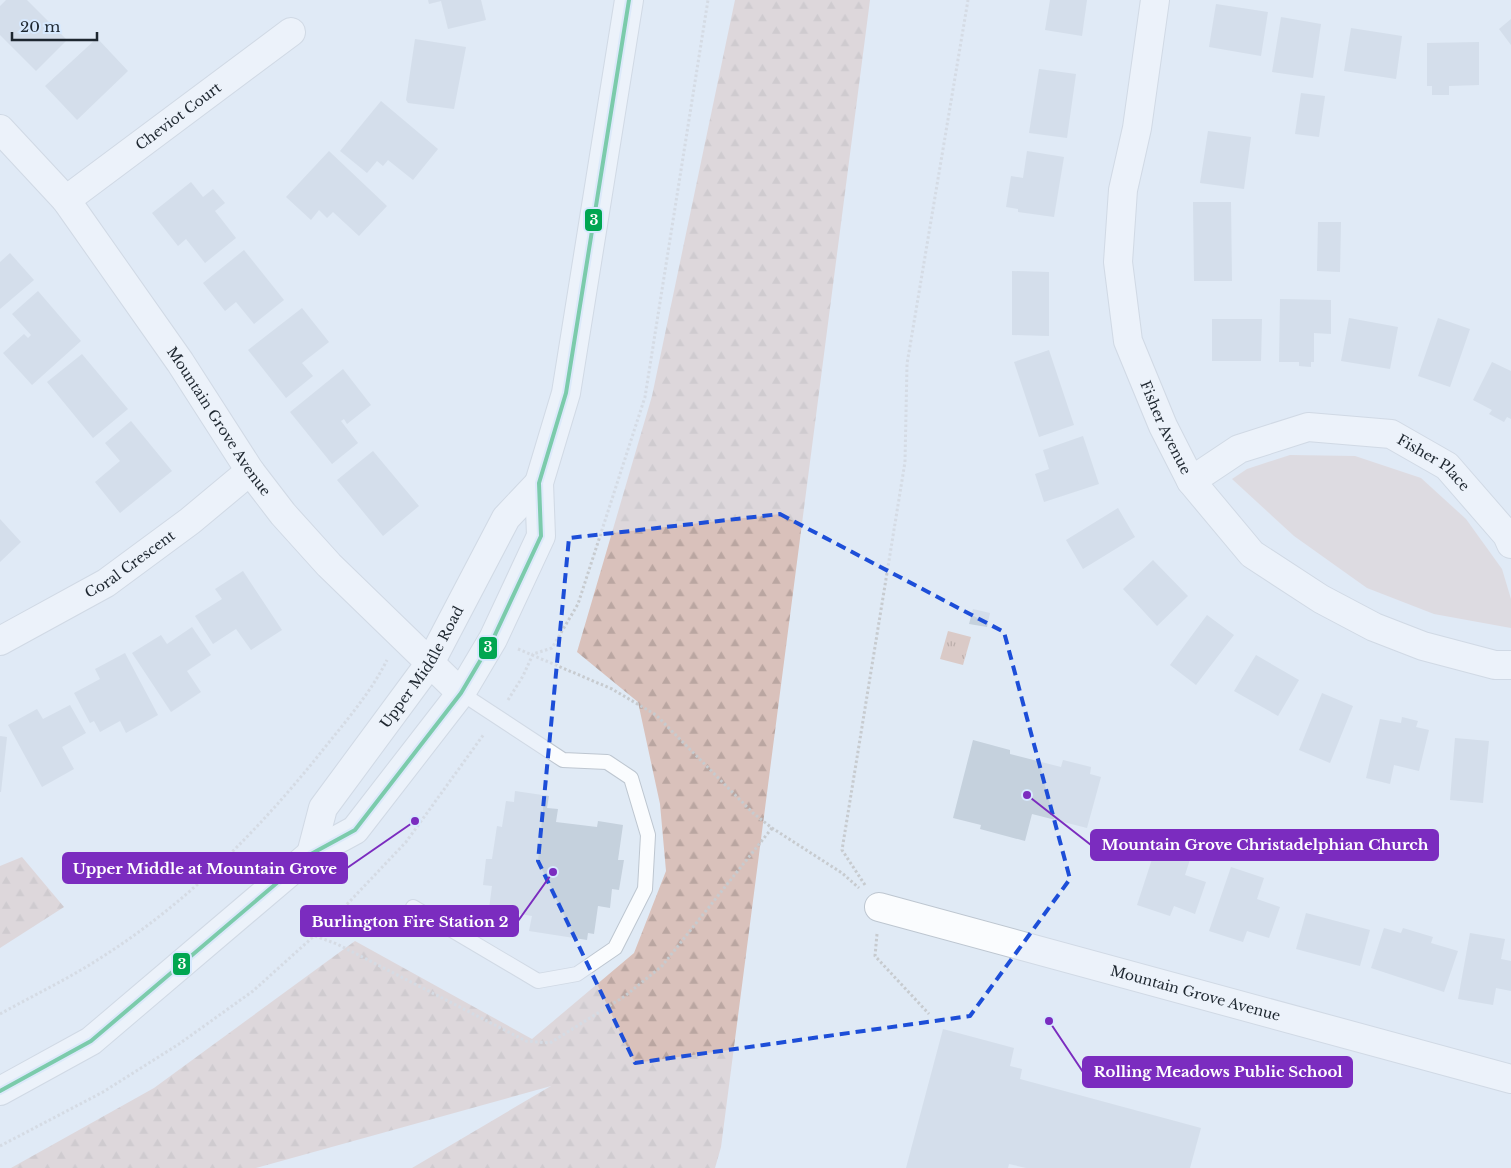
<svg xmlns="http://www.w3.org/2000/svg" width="1511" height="1168" font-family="'Libre Baskerville',serif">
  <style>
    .green { fill: #dacac7 }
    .forest { fill: url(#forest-firs) }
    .park { fill: url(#park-tufts) }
    .building { fill: #c5d1dd }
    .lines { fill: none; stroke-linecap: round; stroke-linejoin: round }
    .lane-casing { stroke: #bdc6d0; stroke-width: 16 }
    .street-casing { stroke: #bdc6d0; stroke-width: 30 }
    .secondary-casing { stroke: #bdc6d0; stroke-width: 30 }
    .path { stroke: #c7cbcf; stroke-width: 3; stroke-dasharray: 2.5 2.5; stroke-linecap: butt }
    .lane { stroke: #fafcfe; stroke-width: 14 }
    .street { stroke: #fafcfe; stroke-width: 28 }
    .secondary { stroke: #fafcfe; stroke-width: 28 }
    .bus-1-casing { stroke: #d7e9fe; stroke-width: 8 }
    .bus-1 { stroke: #00a651; stroke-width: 4 }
    .marked { fill: none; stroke: #1d4ed8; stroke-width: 4; stroke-dasharray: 10 6; stroke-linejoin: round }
    .labels { text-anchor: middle; stroke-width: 4; stroke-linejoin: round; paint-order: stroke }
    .street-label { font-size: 14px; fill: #1e2730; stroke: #d7e9fe }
    .leader { fill: none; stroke: #7b2cbf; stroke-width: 2 }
    .callout-dot { fill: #7b2cbf; stroke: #d7e9fe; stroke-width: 2 }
    .callout { fill: #7b2cbf; stroke: #7b2cbf; stroke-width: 2 }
    .callout-label { font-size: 15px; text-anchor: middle; font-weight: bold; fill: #fff }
    .line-badge { stroke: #d7e9fe; stroke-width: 2 }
    .badge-label { font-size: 14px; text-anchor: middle; font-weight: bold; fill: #fff }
  </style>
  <defs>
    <pattern id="forest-firs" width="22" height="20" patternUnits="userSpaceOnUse" patternTransform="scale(1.25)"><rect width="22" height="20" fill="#d9c1bb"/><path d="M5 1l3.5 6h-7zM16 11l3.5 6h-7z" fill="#baa6a1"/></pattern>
    <pattern id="park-tufts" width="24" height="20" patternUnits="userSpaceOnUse" patternTransform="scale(1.25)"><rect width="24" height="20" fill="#dacac7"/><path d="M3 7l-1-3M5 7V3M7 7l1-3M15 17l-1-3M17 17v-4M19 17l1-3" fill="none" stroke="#bbaeab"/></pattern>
  </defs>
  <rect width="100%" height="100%" fill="#e0eaf5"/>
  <!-- green -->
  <path class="green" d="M1290 455 1355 456 1421 478 1466 519 1502 569 1511 599V628L1434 614 1367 588 1294 536 1232 479 1247 469Z"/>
  <!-- forest -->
  <path class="forest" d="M735 0H870L721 1147 715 1168H412L551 1086 256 1168H11L154 1088 355 941 532 1039 634 953 666 871 660 804 638 702 577 652 652 396Z
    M22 857 64 907 0 948V866Z"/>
  <!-- park -->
  <path class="park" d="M948 631 971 637 963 665 940 659Z"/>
  <!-- building -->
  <path class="building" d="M6 0H27L67 40 36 71 0 35V6Z
    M428 0H481L486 20 448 29 441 1 429 4Z
    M1050 0H1087L1082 36 1045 30Z
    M1216 4 1268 12 1261 56 1209 47Z
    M1281 17 1321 24 1313 78 1272 72Z
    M1511 19V45L1499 29Z
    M1351 28 1402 36 1396 79 1344 71Z
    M97 38 128 71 77 120 45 86Z
    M415 39 466 47 454 109 408 103 406 100Z
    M1479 42V85L1449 86V95H1432V86H1427V43Z
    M1039 69 1076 74 1067 138 1029 133Z
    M1301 93 1325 96 1319 137 1295 134Z
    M381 101 438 149 413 180 388 160 383 166 377 161 367 173 340 151Z
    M1208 131 1251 137 1244 189 1200 183Z
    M329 151 387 206 359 236 333 212 327 218 319 210 311 220 286 197Z
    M1027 151 1064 157 1054 217 1018 212V209L1006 207 1011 176 1023 178Z
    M191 182 203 197 213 189 225 203 215 211 236 238 205 263 186 239 178 246 152 213Z
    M1193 202H1231L1232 281H1194Z
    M1318 222H1341L1340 272 1317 271Z
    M244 250 284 300 254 324 236 302 225 311 203 283Z
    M10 253 34 280 0 309V262Z
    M1012 271 1049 272V336L1012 335Z
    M38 291 81 341 32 385 3 353 24 334 28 338 31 335 12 314Z
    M1280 299 1331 300V334L1314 333V362H1311V367L1299 366V362H1279Z
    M302 308 329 342 302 363 313 376 286 398 248 350Z
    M1349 318 1398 327 1390 369 1341 361Z
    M1438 318 1470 329 1450 387 1418 376Z
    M1212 319H1262L1261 361H1212Z
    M1049 350 1074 425 1039 437 1014 362Z
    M82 354 128 409 93 438 47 382Z
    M1492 362 1511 371V419L1507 417 1504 422 1489 414 1492 410 1473 400Z
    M343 369 371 405 347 424 344 419 341 421 358 443 332 464 290 412Z
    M131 421 172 471 120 513 95 482 120 461 105 443Z
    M1083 436 1099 484 1044 502 1035 474 1049 469 1043 450Z
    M373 451 419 506 383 536 337 480Z
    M1118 508 1135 537 1083 569 1066 540Z
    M0 519 21 542 0 562Z
    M1153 560 1188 596 1157 626 1123 589Z
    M243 571 282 630 251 650 236 629 213 644 195 616 222 599 215 589Z
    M973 609 990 613 987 627 969 624Z
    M1207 615 1234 635 1196 685 1170 665Z
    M192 627 211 655 187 671 201 692 171 712 132 653 161 635 167 644Z
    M125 653 158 715 126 733 120 721 100 732 94 721 90 723 74 693 100 679 95 669Z
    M1256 655 1299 680 1278 716 1234 691Z
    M1322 693 1353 706 1330 763 1299 750Z
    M70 705 86 733 62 747 74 769 42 787 8 725 37 709 43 719Z
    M1402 717 1418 721 1416 727 1429 730 1419 771 1394 765 1390 784 1366 778 1380 719 1401 723Z
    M0 736 7 737 1 792H0Z
    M1455 738 1489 741 1483 803 1450 800Z
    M973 740 1010 750V754L1061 767 1063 760 1091 767 1090 774 1101 777 1087 828 1032 814 1025 841 980 829 981 825 953 818Z
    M515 791 549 796 547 808 558 809 556 822 597 827 598 821 623 825 618 860H624L619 890 612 889 610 908 598 906 594 934 588 933 587 940 529 931 532 916 489 909 492 886 483 885 486 859H492L497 826 502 827 506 801 514 802Z
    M1158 841 1192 853 1185 875 1206 882 1195 914 1174 906 1170 916 1137 905Z
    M1231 867 1264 878 1257 899 1280 907 1269 938 1247 931 1243 942 1209 931Z
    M1306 913 1370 930 1360 966 1296 949Z
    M1384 928 1401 933 1403 928 1433 937 1431 943 1458 951 1444 992 1371 968Z
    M1470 933 1505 939 1501 959 1511 961V991L1496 988 1493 1005 1458 999Z
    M943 1029 1014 1048 1010 1066 1022 1069 1020 1079 1201 1128 1190 1168H1026L1009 1164 1008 1168H906Z"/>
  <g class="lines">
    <defs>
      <path id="lane" d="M413 907 538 981 577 974 615 948 645 889 648 835 631 778 607 762 563 760 461 693"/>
      <g id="street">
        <path id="s1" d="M66 200 291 32"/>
        <path id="s2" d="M1191 481 1239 449 1308 427 1391 434 1447 466 1507 535 1511 544"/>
        <path id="s3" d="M0 641 106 583 190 521 250 471"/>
        <path id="s4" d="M879 907 1511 1079"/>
      </g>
      <g id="secondary">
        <path id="s5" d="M1155 0 1137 128 1123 190 1118 262 1128 341 1163 426 1191 481 1252 554 1321 599 1374 627 1423 646 1495 665H1511"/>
        <path id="s6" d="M0 129 66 200 180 362 250 471 283 514 329 565 461 693"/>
        <path id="s7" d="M311 854 323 808 430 663 506 518 539 483"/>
        <path d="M0 1091 91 1041 311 854 355 830 461 693 493 639 541 536 539 483 566 393 629 0"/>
      </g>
    </defs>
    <!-- lane casing -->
    <use href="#lane" class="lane-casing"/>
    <!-- street casing -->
    <use href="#street" class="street-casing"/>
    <!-- secondary casing -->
    <use href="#secondary" class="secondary-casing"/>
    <!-- path -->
    <path class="path" d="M518 649 612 689 656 715 753 813 772 828 842 873 859 888
      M508 700 523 676 533 654 552 648 578 604 645 397 708 0
      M865 885 842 850 905 462 907 364 968 0
      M497 934 510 916
      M877 934 875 956 929 1014
      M315 936 337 944 526 1041 550 1043 625 996 662 966 772 828
      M0 1014C34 995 70 978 102 957 187 903 259 830 322 751 345 722 370 694 387 660
      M0 1146 103 1092 179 1044 253 991 334 918 406 842 484 734"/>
    <!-- lane -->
    <use href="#lane" class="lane"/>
    <!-- street -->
    <use href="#street" class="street"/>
    <!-- secondary -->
    <use href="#secondary" class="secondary"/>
    <defs>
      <path id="bus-1" d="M0 1091 91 1041 311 854 355 830 461 693 493 639 541 536 539 483 566 393 629 0"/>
    </defs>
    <!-- bus-1 casing -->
    <use href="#bus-1" class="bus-1-casing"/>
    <!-- bus-1 -->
    <use href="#bus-1" class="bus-1"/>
  </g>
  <!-- marked area -->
  <path d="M0 0H1511V1168H0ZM780 514 1004 632 1070 879 970 1016 635 1063 538 861 569 538Z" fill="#e0eaf5" fill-opacity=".55" fill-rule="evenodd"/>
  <path class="marked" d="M780 514 1004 632 1070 879 970 1016 635 1063 538 861 569 538Z"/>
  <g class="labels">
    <!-- street labels -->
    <g class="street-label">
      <text dy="5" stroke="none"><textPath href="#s1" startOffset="140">Cheviot Court</textPath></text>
      <text dy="5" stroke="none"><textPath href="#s6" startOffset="366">Mountain Grove Avenue</textPath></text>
      <text dy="5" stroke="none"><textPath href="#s5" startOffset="439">Fisher Avenue</textPath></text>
      <text dy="5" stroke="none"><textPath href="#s2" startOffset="265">Fisher Place</textPath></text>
      <text dy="5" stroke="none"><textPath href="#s3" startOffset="151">Coral Crescent</textPath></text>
      <text dy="5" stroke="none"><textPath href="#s7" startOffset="220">Upper Middle Road</textPath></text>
      <text dy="5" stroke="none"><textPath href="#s4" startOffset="328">Mountain Grove Avenue</textPath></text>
    </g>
  </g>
  <!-- callouts -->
  <path class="leader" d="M1027 795L1091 845M415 821L347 868M553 872L518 921M1049 1021L1083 1072"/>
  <g class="callout-dot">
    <circle cx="1027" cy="795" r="5"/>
    <circle cx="415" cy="821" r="5"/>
    <circle cx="553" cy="872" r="5"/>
    <circle cx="1049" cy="1021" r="5"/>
  </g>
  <g class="callout">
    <rect x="1091" y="830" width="347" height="30" rx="5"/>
    <rect x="63" y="853" width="284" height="30" rx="5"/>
    <rect x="301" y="906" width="217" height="30" rx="5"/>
    <rect x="1083" y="1057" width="269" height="30" rx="5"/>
  </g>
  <g class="callout-label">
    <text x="1265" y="850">Mountain Grove Christadelphian Church</text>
    <text x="205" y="874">Upper Middle at Mountain Grove</text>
    <text x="410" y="927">Burlington Fire Station 2</text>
    <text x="1218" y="1077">Rolling Meadows Public School</text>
  </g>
  <g class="line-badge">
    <rect x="584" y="208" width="19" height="24" rx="5" fill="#00a651"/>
    <rect x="478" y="636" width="20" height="24" rx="5" fill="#00a651"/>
    <rect x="172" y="952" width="19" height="24" rx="5" fill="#00a651"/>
  </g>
  <g class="badge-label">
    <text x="594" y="225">3</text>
    <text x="488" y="652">3</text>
    <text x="182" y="969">3</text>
  </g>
  <!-- scale -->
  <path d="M12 32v8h85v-8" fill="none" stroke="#1e2730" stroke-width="2.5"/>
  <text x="20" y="32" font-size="15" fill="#1e2730" stroke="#d7e9fe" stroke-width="4" paint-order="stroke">20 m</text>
</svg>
